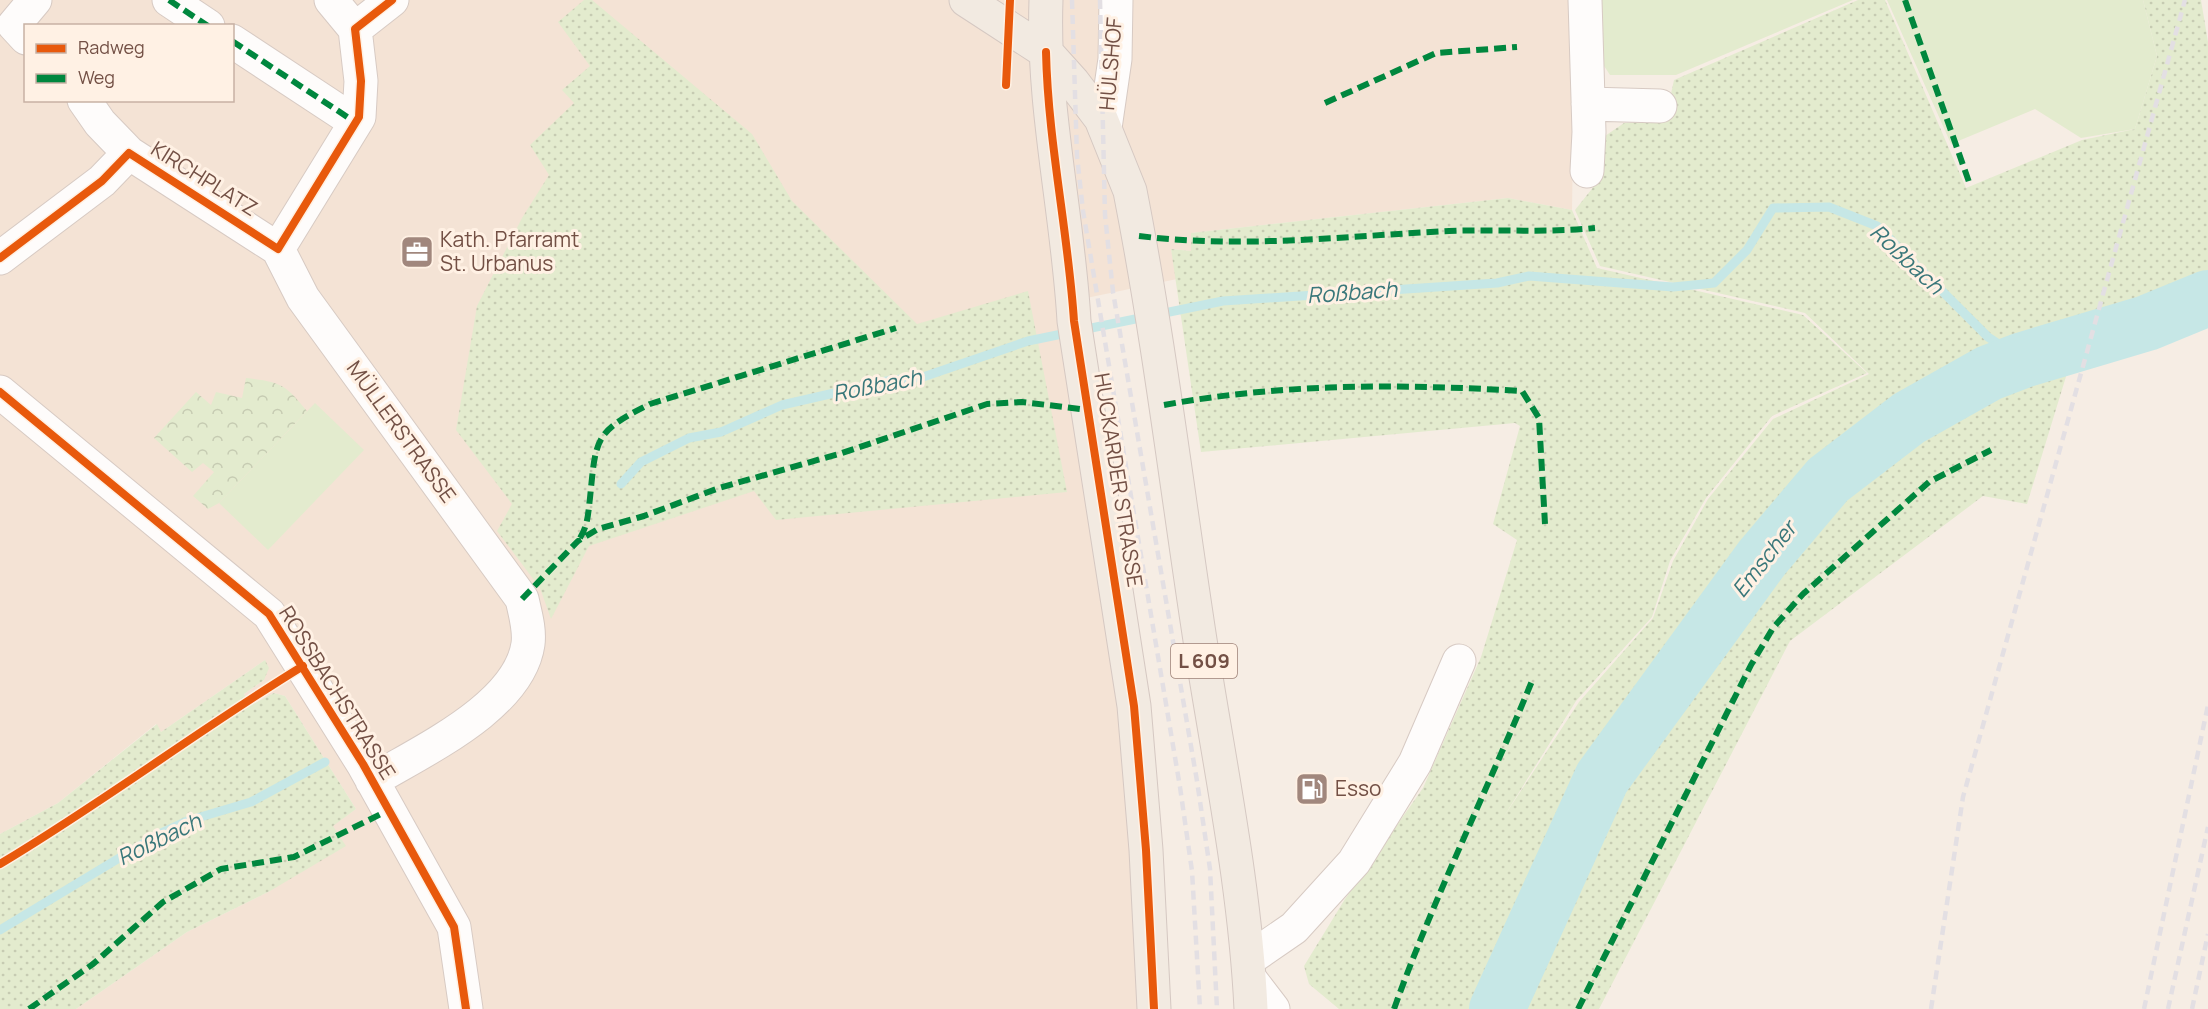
<svg xmlns="http://www.w3.org/2000/svg" width="2208" height="1009" font-family="Manrope,sans-serif">
  <style>
    .residential { fill: #f4e3d5; fill-rule: evenodd }
    .grass { fill: url(#grass-dots) }
    .park { fill: url(#park-crowns) }
    .garden { fill: #e3ebce }
    .lines { fill: none; stroke-linecap: round; stroke-linejoin: round }
    .stream { stroke: #c6e7e6; stroke-width: 9 }
    .river { stroke: #c6e7e6; stroke-width: 56 }
    .minor-casing { stroke: #d7cac3; stroke-width: 35 }
    .major-casing { stroke: #d5c8c2; stroke-width: 35 }
    .minor { stroke: #fefcfb; stroke-width: 33 }
    .major { stroke: #f2eae1; stroke-width: 33 }
    .rail { stroke: #e3dfe3; stroke-width: 4.5; stroke-dasharray: 9 6; stroke-linecap: butt }
    .quiet { stroke: #00873e; stroke-width: 6; stroke-dasharray: 12 6; stroke-linecap: butt }
    .cycleway-casing { stroke: #fff1e4; stroke-width: 11 }
    .cycleway { stroke: #e8590c; stroke-width: 8 }
    .labels { text-anchor: middle; stroke-width: 6; stroke-linejoin: round; paint-order: stroke }
    .shield { fill: #fff1e4; stroke: #9d8075; stroke-width: 1.5 }
    .shield-label { font-size: 20px; font-weight: bold; fill: #735045 }
    .street-label { font-size: 21px; fill: #735045; stroke: #fff1e4 }
    .poi-label { font-size: 21px; fill: #735045; stroke: #fff1e4; text-anchor: start }
    .water-label { font-size: 22px; font-style: italic; fill: #39777a; stroke: #fff1e4 }
  </style>
  <defs>
    <pattern id="grass-dots" width="8" height="8" patternUnits="userSpaceOnUse" patternTransform="scale(1.5)"><rect width="8" height="8" fill="#e3ebce"/><path d="M2 2h.1M6 6h.1" fill="none" stroke="#c6cbb2" stroke-width="1.8" stroke-linecap="round"/></pattern>
    <pattern id="park-crowns" width="20" height="18" patternUnits="userSpaceOnUse" patternTransform="scale(1.5)"><rect width="20" height="18" fill="#e3ebce"/><path d="M2 6a3 3 0 1 1 6 0M12 15a3 3 0 1 1 6 0" fill="none" stroke="#c6cbb2"/></pattern>
  </defs>
  <rect width="100%" height="100%" fill="#f6ede4"/>
  <!-- residential -->
  <path class="residential" d="M0 0H1585L1573 141 1572 210 1508 198 1191 233V251L1171 249 1177 279 1072 301 1154 1009H76L187 932 270 891 332 826 356 809 285 696 274 693 250 705 244 694 264 680 265 660 161 732 156 724 58 803 0 834ZM26 26H232V100H26Z"/>
  <!-- grass -->
  <path class="grass" d="M584 0H592L752 134 792 201 917 324 1028 291 1067 492 776 520 754 491 589 546 551 619 540 588 497 531 512 504 456 430 477 306 522 218 549 175 530 145 574 103 562 90 590 66 558 22Z
    M1858 0H1885L1966 188 2082 140 2135 129 2157 56 2143 0H2201L2208 42V284L2074 329 2068 370 2027 504 1983 496 1790 641 1599 1009H1339L1309 984 1304 966 1345 899 1423 788 1481 657 1517 540 1493 524 1520 426 1515 423 1201 452 1171 249 1191 251V233L1508 198 1572 210 1597 268 1803 315 1867 373 1772 416 1706 498 1670 561 1652 617 1576 701 1503 818 1579 702 1653 618 1673 561 1708 499 1773 419 1869 374 1805 313 1600 266 1575 210 1599 180 1605 136 1624 123 1665 121 1674 80Z
    M265 660 269 668 264 680 244 694 251 705 274 693 285 696 356 809 333 826 346 846 270 891 187 932 76 1009H0V834L58 803 157 724 161 732Z"/>
  <!-- park -->
  <path class="park" d="M246 378C281 382 285 384 307 411L219 503 208 509 193 496 214 472 203 463 192 472 154 438 196 392 211 405 216 392 242 398Z"/>
  <!-- garden -->
  <path class="garden" d="M1585 0H1853L1676 75H1610L1587 40Z
    M1887 0H2143L2157 56 2135 129 2081 138 2035 109 1951 144Z
    M315 403 364 450 268 550 219 503Z"/>
  <g class="lines">
    <!-- stream -->
    <path class="stream" d="M621 484 641 462 689 438 721 432 782 405 891 380 923 377 1028 341 1223 301 1497 283 1529 276 1673 287 1714 283 1747 250 1773 208 1829 207 1877 226 1988 337 2023 360
      M0 930 159 834 187 821 251 802 325 762"/>
    <!-- river -->
    <path class="river" d="M1497 1009 1602 778 1762 558 1828 480 1909 418 1989 373 2023 360 2147 323 2208 298"/>
    <defs>
      <path id="minor" d="M169 0 208 26
        M331 0 355 29
        M1585 0 1589 132 1587 171
        M355 29 392 0
        M26 38 14 25 35 0
        M232 41 355 122
        M84 100 100 123 129 153 278 249 303 298 522 599C525 613 530 629 528 644 519 707 421 751 372 781
        M1588 104 1660 106
        M1105 128 1115 59 1116 0
        M278 249 359 117 361 81 355 29
        M0 258 102 181 129 153
        M0 392 269 614 363 764 454 927 466 1009
        M1249 959 1294 928 1354 862 1415 763 1459 661
        M1250 979 1273 1009"/>
      <path id="major" d="M966 0 1046 52 1073 82 1101 119 1130 191C1159 339 1177 490 1200 640 1219 763 1245 884 1251 1009
        M1046 0C1042 108 1068 214 1074 321L1134 706 1146 850 1154 1009"/>
    </defs>
    <!-- minor casing -->
    <use href="#minor" class="minor-casing"/>
    <!-- major casing -->
    <use href="#major" class="major-casing"/>
    <!-- minor -->
    <use href="#minor" class="minor"/>
    <!-- major -->
    <use href="#major" class="major"/>
    <!-- rail -->
    <path class="rail" d="M1072 0 1077 156 1083 211 1180 787 1192 871 1200 1009
      M1100 0 1105 215 1113 292 1197 781 1210 869 1217 1009
      M1931 1009 1963 797 2185 0
      M2144 1009 2208 705
      M2168 1009 2208 827
      M2192 1009 2208 934"/>
    <!-- quiet -->
    <path class="quiet" d="M169 0 208 26
      M1905 0 1969 182
      M232 41 355 122
      M1325 103 1436 53 1517 47
      M1139 236C1243 249 1345 236 1449 231 1498 229 1546 233 1595 228
      M1164 405C1283 383 1402 384 1522 391L1539 418 1545 524
      M580 538C588 525 588 514 590 498 596 438 594 432 650 404L896 328
      M522 599 578 541 598 529 644 516 719 488 842 453 987 404 1022 402 1089 410
      M29 1009 93 964 163 902 221 869 294 857 389 810
      M1394 1009C1434 897 1487 791 1532 681
      M1578 1009 1751 665 1773 628 1803 594 1929 482 1991 450"/>
    <defs>
      <path id="cycleway" d="M1046 52C1048 142 1068 231 1074 321L1134 706 1146 850 1154 1009
        M1006 85 1010 0
        M0 258 102 181 129 153 278 249 359 117 361 81 355 29 392 0
        M0 392 269 614 363 764 454 927 466 1009
        M0 864C104 802 200 729 303 666"/>
    </defs>
    <!-- cycleway casing -->
    <use href="#cycleway" class="cycleway-casing"/>
    <!-- cycleway -->
    <use href="#cycleway" class="cycleway"/>
  </g>
  <!-- icons -->
  <defs>
    <symbol id="office-square" viewBox="-11 -11 22 22"><rect x="-9" y="-9" width="18" height="18" rx="4" fill="#a1877d" stroke="#fff1e4"/><path d="M-6-3h4V-5.5h4V-3h4V5H-6ZM-1-4.5V-3h2v-1.5ZM-6 0V1H6V0Z" fill="#fff"/></symbol>
    <symbol id="fuel-square" viewBox="-11 -11 22 22"><rect x="-9" y="-9" width="18" height="18" rx="4" fill="#a1877d" stroke="#fff1e4"/><path d="M-5.5-6h7V0h2V4h1.3V-2.5L3-4.5l.8-.8L6-3V5H2.5V1h-1V6h-7ZM-4.2-4.7v3.2H.2V-4.7Z" fill="#fff"/></symbol>
  </defs>
  <g fill-rule="evenodd">
    <use href="#office-square" x="398" y="233" width="38" height="38"/>
    <use href="#fuel-square" x="1293" y="770" width="38" height="38"/>
  </g>
  <g class="labels">
    <!-- shield labels -->
    <rect class="shield" x="1171" y="644" width="66" height="34" rx="4.5"/>
    <g class="shield-label">
      <text x="1204" y="668">L 609</text>
    </g>
    <!-- street labels -->
    <g class="street-label">
      <text transform="translate(1111 64) rotate(-85)" y="7">HÜLSHOF</text>
      <text transform="translate(204 179) rotate(32)" y="7">KIRCHPLATZ</text>
      <text transform="translate(401 432) rotate(54)" y="7">MÜLLERSTRASSE</text>
      <text transform="translate(1118 480) rotate(81)" y="7">HUCKARDER STRASSE</text>
      <text transform="translate(337 693) rotate(58)" y="7">ROSSBACHSTRASSE</text>
    </g>
    <!-- poi labels -->
    <g class="poi-label">
      <text x="440" y="247">Kath. Pfarramt<tspan x="440" dy="24">St. Urbanus</tspan></text>
      <text x="1335" y="796">Esso</text>
    </g>
    <!-- water labels -->
    <g class="water-label">
      <text transform="translate(1907 259) rotate(43)" y="8">Roßbach</text>
      <text transform="translate(1352 292) rotate(-4)" y="8">Roßbach</text>
      <text transform="translate(877 385) rotate(-11)" y="8">Roßbach</text>
      <text transform="translate(1764 559) rotate(-52)" y="8">Emscher</text>
      <text transform="translate(159 839) rotate(-26)" y="8">Roßbach</text>
    </g>
  </g>
  <!-- legend -->
  <rect x="24" y="24" width="210" height="78" fill="#fff1e4" stroke="#c7b1a4" stroke-width="1.5"/>
  <rect x="36" y="44" width="30" height="9" fill="#e8590c" stroke="#c7b1a4" stroke-width="1.5"/>
  <text x="78" y="54" font-size="18" fill="#735045">Radweg</text>
  <rect x="36" y="74" width="30" height="9" fill="#00873e" stroke="#c7b1a4" stroke-width="1.5"/>
  <text x="78" y="84" font-size="18" fill="#735045">Weg</text>
</svg>
